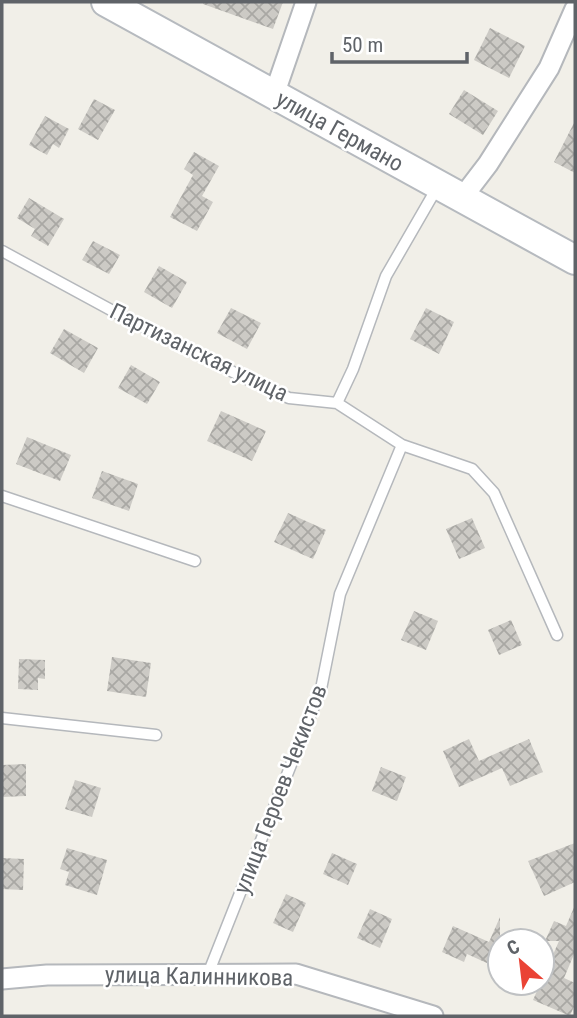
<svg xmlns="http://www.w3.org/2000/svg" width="577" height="1018" font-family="'Roboto Condensed',sans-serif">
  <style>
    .building { fill: url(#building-cross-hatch) }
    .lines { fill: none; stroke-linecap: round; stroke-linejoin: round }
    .service-casing { stroke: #b5b8bc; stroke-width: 13 }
    .minor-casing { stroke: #b5b8bc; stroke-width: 23 }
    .secondary-casing { stroke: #b6babf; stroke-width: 32 }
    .service { stroke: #fff; stroke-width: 10 }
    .minor { stroke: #fff; stroke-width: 19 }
    .secondary { stroke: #fff; stroke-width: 28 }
    .labels { text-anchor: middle; stroke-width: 5; stroke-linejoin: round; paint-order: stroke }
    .street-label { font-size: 23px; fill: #5f6368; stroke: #fff }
  </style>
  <defs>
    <pattern id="building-cross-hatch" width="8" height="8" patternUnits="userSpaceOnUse" patternTransform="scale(1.75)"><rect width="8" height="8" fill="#cccac5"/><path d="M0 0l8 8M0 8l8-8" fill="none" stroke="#a9a8a4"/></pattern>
  </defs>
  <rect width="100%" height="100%" fill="#f1efe8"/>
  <!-- building -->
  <path class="building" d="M203 2H283L273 29 203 4Z
    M490 28 525 46 509 78 474 60Z
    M464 90 498 111 483 135 449 114Z
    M94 99 115 110 98 140 78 129Z
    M45 116 69 129 59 148 53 144 47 155 29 145Z
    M575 121V173L554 162Z
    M194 152 219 166 202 196 213 202 197 231 170 217 193 175 184 169Z
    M29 198 64 219 48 246 31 236 35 229 17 218Z
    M93 241 120 255 109 274 82 260Z
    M159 266 187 282 172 308 144 292Z
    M231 308 261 323 247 349 217 333Z
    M426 308 454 322 439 354 410 339Z
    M64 329 98 348 84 373 50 353Z
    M131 365 160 382 147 404 118 388Z
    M221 411 266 431 252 461 207 441Z
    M27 437 71 455 60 481 16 464Z
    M102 471 138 484 129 511 92 498Z
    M288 513 326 530 313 559 274 542Z
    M472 518 485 548 459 559 446 529Z
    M414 611 438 621 426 650 401 640Z
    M511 620 522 645 499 655 488 630Z
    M112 657 151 663 146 697 107 691Z
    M19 659 45 660V679L38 678V690L18 689Z
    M469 739 479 761 529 739 543 772 510 786 502 768 459 787 443 751Z
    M26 764V796L2 797V765Z
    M381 767 406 777 397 801 372 791Z
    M75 780 101 788 92 817 65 809Z
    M575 843V882L544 896 528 861Z
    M67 848 107 860 97 895 65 885 69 872 60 869Z
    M332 853 357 864 348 885 323 874Z
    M2 858 24 859 23 890 2 889Z
    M286 894 306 903 293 932 273 923Z
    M575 905V952L564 978 575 983V1004L570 1016 533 1000 559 941H545L554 921 566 926Z
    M370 909 392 919 380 948 357 938Z
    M500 917V969L467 954 464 962 442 952 453 926 489 942Z"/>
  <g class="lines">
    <defs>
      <path id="service" d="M2 251 135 323 247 379 289 398 337 403 353 369 386 276 438 186
        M337 403 402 445 472 469 494 493 557 635
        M2 496 195 561
        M2 718 156 735
        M208 974 321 689 340 594 402 445"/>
      <path id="minor" d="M274 95 306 2
        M462 198 488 164 549 68 575 9
        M2 979 47 975 296 974 433 1016"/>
      <path id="secondary" d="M106 2 575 260"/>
    </defs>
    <!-- service casing -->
    <use href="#service" class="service-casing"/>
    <!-- minor casing -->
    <use href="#minor" class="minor-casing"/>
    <!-- secondary casing -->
    <use href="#secondary" class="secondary-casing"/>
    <!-- service -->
    <use href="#service" class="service"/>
    <!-- minor -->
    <use href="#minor" class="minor"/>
    <!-- secondary -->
    <use href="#secondary" class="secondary"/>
  </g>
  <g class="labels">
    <!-- street labels -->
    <g class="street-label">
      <text transform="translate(340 131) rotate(29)" y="8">улица Германо</text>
      <text transform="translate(199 352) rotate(26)" y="8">Партизанская улица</text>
      <text transform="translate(280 789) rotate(-69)" y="8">улица Героев Чекистов</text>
      <text transform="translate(199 976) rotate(1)" y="8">улица Калинникова</text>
    </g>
  </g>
  <!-- border -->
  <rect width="577" height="1018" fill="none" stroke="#5f6368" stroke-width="7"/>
  <!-- north arrow -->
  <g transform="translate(521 962) rotate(332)"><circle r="33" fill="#ffffff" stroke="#bfc1c3" stroke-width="2"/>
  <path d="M0-5L12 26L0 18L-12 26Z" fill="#ea4335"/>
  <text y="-10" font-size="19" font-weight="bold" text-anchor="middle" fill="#5f6368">С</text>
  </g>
  <!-- scale -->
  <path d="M332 52v10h135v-10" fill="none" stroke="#5f6368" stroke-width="3.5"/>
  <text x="342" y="52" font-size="21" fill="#5f6368" stroke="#ffffff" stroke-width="5" paint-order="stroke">50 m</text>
</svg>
